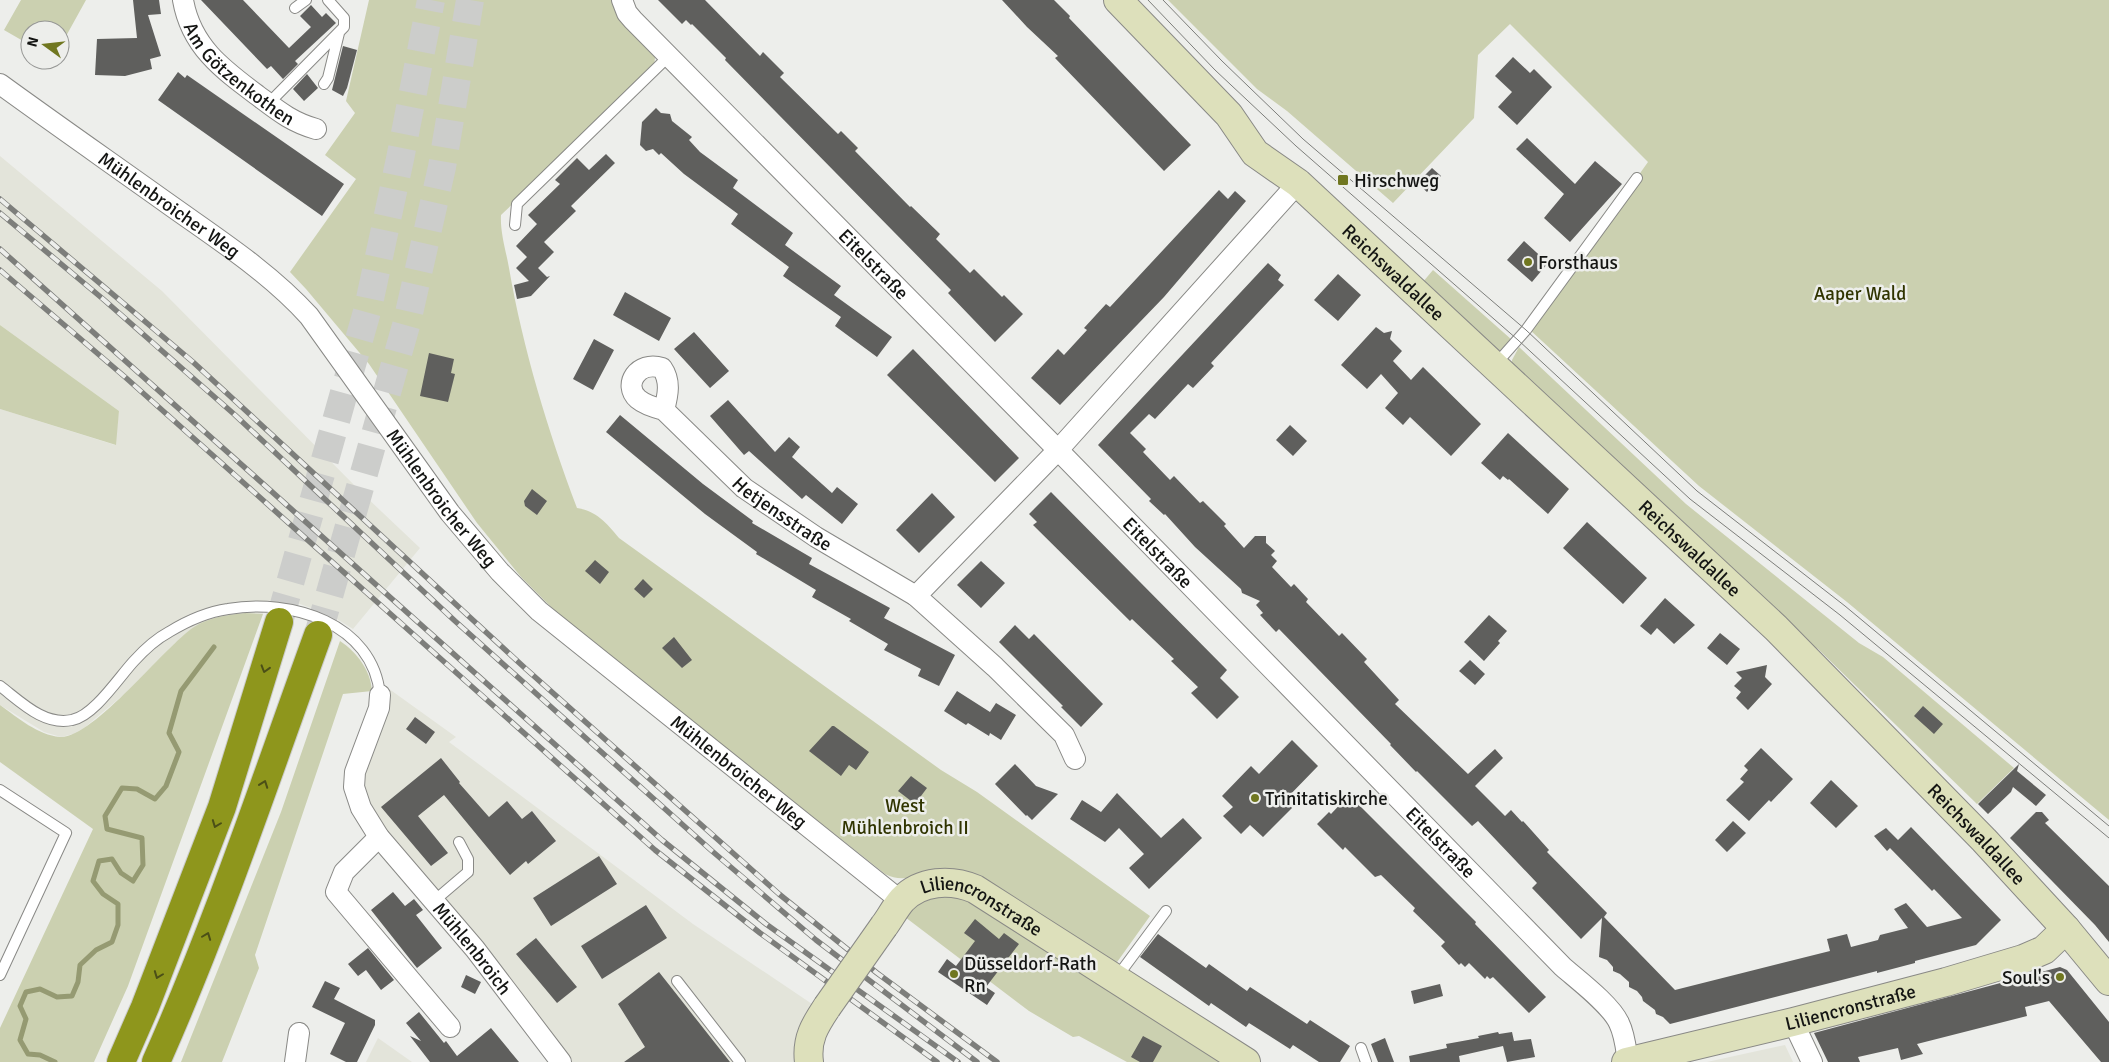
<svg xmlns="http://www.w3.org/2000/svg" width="2109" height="1062" font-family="Signika,sans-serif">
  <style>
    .built { fill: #e3e4da }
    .green { fill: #cbd0b0 }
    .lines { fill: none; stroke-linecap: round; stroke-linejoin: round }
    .stream { stroke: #959a72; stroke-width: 5 }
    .building { fill: #5f5f5d }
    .highway-tunnel { stroke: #cccdcb; stroke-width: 28; stroke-dasharray: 28 14; stroke-linecap: butt }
    .lane-casing { stroke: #898986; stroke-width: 12 }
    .street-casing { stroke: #898986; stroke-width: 22 }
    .secondary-casing { stroke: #898986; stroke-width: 30 }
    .highway-casing { stroke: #cbcccb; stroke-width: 30 }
    .lane { stroke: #fff; stroke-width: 10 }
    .street { stroke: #fff; stroke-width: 20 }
    .secondary { stroke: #dde0bb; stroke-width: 28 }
    .highway { stroke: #8e961c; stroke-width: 28 }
    .tram { stroke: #7d7e7b; stroke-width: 1 }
    .rail-casing { stroke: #7d7e7b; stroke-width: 5.5 }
    .rail { stroke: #edeeeb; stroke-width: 4; stroke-dasharray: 11; stroke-linecap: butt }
    .secondary-bridge-casing { stroke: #898986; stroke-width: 30; stroke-linecap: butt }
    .secondary-bridge { stroke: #dde0bb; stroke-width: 28 }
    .oneway { stroke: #4b4f17 }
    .poi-dot { fill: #707720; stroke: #edeeeb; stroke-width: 2 }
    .labels { text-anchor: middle; stroke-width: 5; stroke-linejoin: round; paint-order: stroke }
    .street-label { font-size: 19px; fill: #141513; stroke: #edeeeb }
    .poi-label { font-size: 19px; fill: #141513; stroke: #edeeeb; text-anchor: start }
    .park-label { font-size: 19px; fill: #303400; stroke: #edeeeb }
  </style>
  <rect width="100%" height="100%" fill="#edeeeb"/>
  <!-- built -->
  <path class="built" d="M0 156 162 291 363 494 420 548 353 629 332 616 300 604 275 600 265 601 263 614 245 613 214 617 175 643 134 686 84 728 73 734 61 737 44 732 0 705V409L115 445 119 411 0 325Z
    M385 686 456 737 449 742 693 924 818 1008 800 1062H569L382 831 358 792 386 699Z
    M378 1038 412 1062H366Z
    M1785 1045 1793 1062H1707Z"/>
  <!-- green -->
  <path class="green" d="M21 0H86L60 47V30H30V45L4 30Z
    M369 0H612L626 25 655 57 654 69 501 215C500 232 506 251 509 268 523 349 548 431 577 508 596 511 607 523 619 538L941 770 977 792 1150 916 1115 965 914 877C902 879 895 879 885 874L561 617 521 577 477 523 369 364 306 289 290 272 356 179 325 155 355 113 346 101Z
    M1168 0H2109V820L1847 602 1699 486 1529 329 1648 162 1510 24 1478 55 1474 118 1393 203 1287 111 1257 89Z
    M1433 270 1512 340 1503 350H1497L1422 283Z
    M0 325 119 411 116 445 0 409Z
    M1519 347 1686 504 1859 643 1883 657 2014 768 1977 804 1818 649 1812 646 1512 369V360Z
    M245 613 263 614 128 986 94 1062H0V1028L93 829 0 762V705C18 718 38 735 60 737 93 739 164 647 194 627 210 617 226 615 245 613Z
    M340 641C357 652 371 671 372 691L343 694 255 955 259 968 222 1062H181L281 812Z
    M955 892 1231 1062H1127L1079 1036 1073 1037 1029 1011 901 914 914 902Z"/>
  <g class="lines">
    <!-- stream -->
    <path class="stream" d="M55 1062 40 1055 28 1054 20 1040 26 1019 20 1006 26 992 40 989 57 997 72 996 78 982 80 965 96 950 112 942 118 925V904L103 894 93 881 99 861 112 859 121 873 133 881 143 865 142 838 107 829 105 816 122 788 137 789 155 799 166 786 179 752 169 733 181 691 214 647"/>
  </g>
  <!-- building -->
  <path class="building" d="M133 0H159L161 14 148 15 161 56 150 59 152 69 125 76 95 75 97 39 137 38Z
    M201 0H243L289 48 311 27 300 16 311 5 322 17 326 13 336 23 295 61 298 64 283 79 271 66 267 69Z
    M658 0H705L760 56 763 52 784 73 780 77 838 134 841 131 858 148 855 151 910 207 911 206 940 234 936 239 970 273 974 269 1002 297 1004 295 1023 314 995 342 948 293 951 290 725 60 726 58 692 24 691 25 686 20 682 24Z
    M1002 0H1054L1070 16 1069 18 1191 145 1164 171 1055 58 1058 56 1027 27Z
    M343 46 357 50 347 88 343 96 332 90Z
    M1513 57 1530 73 1534 69 1552 87 1517 125 1498 107 1512 92 1495 76Z
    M178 72 185 78 187 75 344 184 322 216 158 100Z
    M307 74 318 88 304 101 293 89Z
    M656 108 661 113 670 114 672 121 692 137 689 140 700 152 738 180 733 188 793 233 785 245 841 286 834 295 892 337 877 357 835 326 841 317 783 276 789 267 731 224 738 214 684 174 661 153 659 155 653 149 646 151 640 145 642 122Z
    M1527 138 1575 184 1595 161 1622 184 1570 242 1544 218 1564 194 1516 149Z
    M606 154 615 163 571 206 576 211 544 242 554 252 538 268 547 277 550 276 531 296 517 299 514 285 529 281 516 268 527 257 516 246 537 224 528 215 560 184 555 180 577 158 589 170Z
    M1432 168 1441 176 1427 192 1417 183Z
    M1219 190 1228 199 1235 191 1246 201 1164 297 1060 405 1031 378 1058 349 1064 355 1087 330 1084 328 1106 304 1110 307Z
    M1524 241 1548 263 1532 282 1507 260Z
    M1268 263 1281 275 1278 280 1284 285 1211 363 1214 366 1193 388 1188 384 1155 419 1149 414 1130 433 1146 449 1143 452 1170 480 1174 476 1200 503 1203 501 1226 524 1224 526 1244 548 1255 536H1266V543L1275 551 1271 555 1277 561 1272 567 1291 587 1294 584 1308 599 1306 602 1339 636 1342 633 1367 659 1364 662 1399 700 1395 704 1468 774 1495 749 1503 758 1475 786 1505 816 1511 810 1522 822 1523 821 1549 850 1547 852 1607 913 1604 917 1675 990 1830 951 1827 939 1847 934 1851 947 1878 940 1880 935 1908 928 1894 909 1906 903 1927 927 1962 918 1934 889 1932 891 1890 848 1887 851 1874 836 1886 828 1898 840 1911 827 2001 920 1976 945 1915 961V963L1877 973V971L1670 1024 1663 1017 1656 1014 1655 1010 1643 1001 1642 997 1637 991 1629 987V982L1620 974 1613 971V967L1607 960 1599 957 1602 918 1581 939 1532 888 1537 883 1478 821 1472 826 1417 771 1416 772 1390 745 1391 744 1279 629 1276 632 1260 615 1263 613 1256 605 1260 601 1242 593 1241 589 1195 547 1165 514 1164 515 1149 501 1151 499 1098 445Z
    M1338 274 1361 295 1338 321 1314 300Z
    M625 292 671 318 659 341 613 315Z
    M1376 327 1384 333 1392 331 1390 339 1402 351 1393 361 1411 380 1423 367 1481 424 1451 456 1410 417 1403 425 1385 408 1398 393 1381 374 1367 389 1341 365Z
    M694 332 729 371 710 388 674 349Z
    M594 339 614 350 593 390 573 379Z
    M913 349 1019 458 995 482 887 375Z
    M429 353 454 359 451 373 455 374 448 402 420 396Z
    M728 400 775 452 789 437 800 447 792 457 832 493 837 487 858 504 842 524 806 495 802 499 749 451 744 455 710 416Z
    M620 415 703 484 753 521 752 523 812 558 809 564 890 608 884 618 955 655 939 686 918 676 921 669 884 650 888 644 849 621 851 619 812 597 816 590 756 554 757 552 705 514 606 432Z
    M1290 425 1307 441 1293 456 1276 440Z
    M1508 433 1569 489 1548 514 1509 479 1508 480 1503 476 1500 480 1481 463Z
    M532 489 547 501 537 515 525 506 524 501Z
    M1051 492 1227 670 1220 678 1239 697 1217 719 1191 693 1198 687 1171 661 1174 659 1132 619 1130 621 1033 525 1037 522 1029 514Z
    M932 493 955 517 919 553 896 530Z
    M1587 522 1647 578 1623 604 1563 548Z
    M595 560 609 572 600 584 585 571Z
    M981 561 1005 583 981 608 957 585Z
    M643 579 653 589 644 598 634 589Z
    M1665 598 1695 625 1674 644 1657 628 1651 635 1640 626Z
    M1489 615 1507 631 1498 641 1500 643 1484 661 1464 642Z
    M1015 625 1029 639 1034 634 1103 704 1081 727 1061 707 1063 706 999 642Z
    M1720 633 1740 649 1727 665 1707 648Z
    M674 637 692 660 682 668 662 648Z
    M1470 660 1485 674 1475 685 1459 671Z
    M1767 665 1765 677 1772 684 1748 710 1736 698 1741 692 1734 686 1742 678 1736 672Z
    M957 691 990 712 996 703 1016 715 1001 740 990 733 989 736 968 723 966 725 944 711Z
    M1923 706 1943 724 1934 734 1914 716Z
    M415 717 435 732 426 744 406 729Z
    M832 726H834L869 752 856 770 849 765 841 776 809 751Z
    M1292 740 1318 766 1285 800 1292 808 1263 837 1250 825 1241 834 1223 816 1233 807 1222 796 1251 766 1259 774Z
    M1761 748 1793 779 1771 802 1769 800 1749 821 1726 800 1744 782 1740 779 1748 770 1744 766Z
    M441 758 460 782 459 783 489 817 507 801 522 819 532 811 556 841 528 864 526 861 510 875 444 795 418 816 448 853 431 866 381 807Z
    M1015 764 1036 786 1058 794 1032 820 1027 815 1026 816 995 784Z
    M2019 764 2017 771 2046 795 2036 806 2013 787 2011 792 1988 814 1978 804Z
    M911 776 927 788 915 804 898 791Z
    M1831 780 1858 806 1836 828 1810 803Z
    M1117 793 1161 838 1183 818 1202 838 1149 889 1129 868 1144 854 1119 828 1105 842 1070 819 1082 800 1101 812Z
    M1349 795 1476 922 1475 924 1546 997 1529 1013 1493 977 1490 979 1487 976 1485 979 1469 963 1465 967 1461 963 1459 965 1441 946 1445 942 1413 911 1415 908 1381 875 1375 877 1345 847 1343 850 1317 824 1329 812 1331 814Z
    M2036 812H2042L2049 820 2045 823 2109 886V942L2095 925 2010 838Z
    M1733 821 1746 833 1727 852 1715 840Z
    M599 856 617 884 551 926 533 898Z
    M393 892 405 906 414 899 423 910 416 915 442 948 417 968 371 910Z
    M646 905 667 938 602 979 581 946Z
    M975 919 999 939 1004 933 1019 944 986 987 995 993 987 1005 938 972 947 959 956 966 975 941 964 933Z
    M1158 934 1206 968 1209 964 1247 991 1250 987 1307 1024 1310 1020 1350 1046 1340 1062H1319L1293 1045 1290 1049 1249 1023 1246 1027 1211 1003 1209 1006 1140 957Z
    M536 938 577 987 557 1003 516 954Z
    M368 948 394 980 381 990 366 970 358 976 348 964Z
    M2060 967 2067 970 2109 1022V1062H2101L2049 1001 2025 1007 2027 1016 1917 1044 1923 1054 1901 1060 1898 1048 1858 1057 1860 1062H1828L1814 1033Z
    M659 972 730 1062H624L645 1047 618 1004Z
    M466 975 481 982 475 994 461 987Z
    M325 981 340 988 334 999 375 1020V1025L357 1062H346L330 1054 345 1023 312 1007Z
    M1440 984 1443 996 1414 1004 1411 991Z
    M419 1012 444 1043 446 1041 457 1056 491 1028 519 1062H430L410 1036 421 1041 406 1023Z
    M1498 1032 1499 1034 1512 1032 1514 1041 1531 1039 1535 1057 1507 1062 1503 1046 1459 1056 1460 1062H1410L1409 1056 1447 1048 1446 1044 1479 1038 1478 1036Z
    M1143 1036 1162 1046 1153 1062H1140L1131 1057Z
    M1385 1038 1394 1062H1378L1371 1044Z"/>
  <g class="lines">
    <!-- highway-tunnel -->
    <path class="highway-tunnel" d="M279 622 368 308 400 159 431 0
      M318 635 407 322 442 167 470 0"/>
    <defs>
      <path id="lane" d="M295 8 306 0
        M324 84 328 78 339 33
        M268 104 344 27V18L328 0
        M515 225 517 204 669 56
        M1495 365 1526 330 1637 178
        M0 686C21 702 44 726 72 720 94 716 119 677 134 661 144 650 156 639 169 632 187 621 207 612 228 609 291 598 373 623 380 695
        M0 790 66 833 0 975
        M434 901 468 872V859L459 842
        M1117 977 1166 911
        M677 981 740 1062
        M1361 1048 1366 1062"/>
      <g id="street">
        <path id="s1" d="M183 0C191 46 222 69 257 95 277 110 291 122 316 129"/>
        <path id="s2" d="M622 0 627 13 633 20 1058 450 1563 967C1578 980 1611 1005 1619 1023 1625 1035 1626 1049 1628 1062"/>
        <path id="s3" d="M0 84C55 124 111 163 167 203 216 238 268 271 309 316L450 513 500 572 539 611 901 901"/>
        <path id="s4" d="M664 410C656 408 645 405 638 399 622 385 638 360 662 368 671 381 668 395 664 410L744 488 816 537 916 596 995 667 1064 735 1075 759"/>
        <path d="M916 596 1058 450 1298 183"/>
        <path id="s5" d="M380 695 379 708 355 772 354 787 361 808 379 837 475 949 561 1062"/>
        <path d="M379 837 344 872 336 892 450 1027"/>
        <path d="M1793 1022 1812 1062"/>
        <path d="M295 1062 299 1033"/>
      </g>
      <g id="secondary">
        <path id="s6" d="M1118 0 1229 115 1255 153 1298 183 1776 628 1984 840 2066 929 2109 981"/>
        <path id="s7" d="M884 926C890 918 895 908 902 900 921 880 951 879 975 889L1246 1062"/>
        <path d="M809 1062C806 1039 815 1025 827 1007"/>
        <path id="s8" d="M1626 1062 1793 1022 1946 982 2023 959 2044 950 2066 929"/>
      </g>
      <path id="highway" d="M121 1062 145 1007 222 807 279 622
        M156 1062C218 923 266 778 318 635"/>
    </defs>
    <!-- lane casing -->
    <use href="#lane" class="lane-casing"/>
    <!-- street casing -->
    <use href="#street" class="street-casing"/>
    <!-- secondary casing -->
    <use href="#secondary" class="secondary-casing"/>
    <!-- highway casing -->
    <use href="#highway" class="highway-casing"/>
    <!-- lane -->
    <use href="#lane" class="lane"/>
    <!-- street -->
    <use href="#street" class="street"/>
    <!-- secondary -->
    <use href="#secondary" class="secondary"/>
    <!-- highway -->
    <use href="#highway" class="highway"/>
    <!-- tram -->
    <path class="tram" d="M1148 0 1215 70 1296 146 1518 340 1690 499 1840 615 2109 838
      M1163 0 1222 61 1303 139 1526 330 1697 491 1845 606 2109 826"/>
    <defs>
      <path id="rail" d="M0 199 193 362 526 669 779 894 877 973 997 1062
        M0 213 103 299 235 415 455 621 712 851 816 940 977 1062
        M0 249 662 840 766 924 958 1062
        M0 270 125 377 655 850 760 933 937 1062"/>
    </defs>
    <!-- rail casing -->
    <use href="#rail" class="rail-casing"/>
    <!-- rail -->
    <use href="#rail" class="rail"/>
    <defs>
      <path id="secondary-bridge" d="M827 1007 884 926"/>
    </defs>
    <!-- secondary-bridge casing -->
    <use href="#secondary-bridge" class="secondary-bridge-casing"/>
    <!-- secondary-bridge -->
    <use href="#secondary-bridge" class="secondary-bridge"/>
  </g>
  <!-- one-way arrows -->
  <defs><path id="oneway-chevron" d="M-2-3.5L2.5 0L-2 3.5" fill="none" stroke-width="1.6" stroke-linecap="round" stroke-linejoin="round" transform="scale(1.25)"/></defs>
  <g class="oneway">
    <use href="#oneway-chevron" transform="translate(265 669) rotate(107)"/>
    <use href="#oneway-chevron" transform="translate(264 784) rotate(-70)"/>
    <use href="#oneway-chevron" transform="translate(216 824) rotate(111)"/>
    <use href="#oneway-chevron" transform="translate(207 936) rotate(-69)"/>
    <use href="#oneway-chevron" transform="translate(158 975) rotate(111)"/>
  </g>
  <!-- markers -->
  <g class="poi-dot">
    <rect x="1337" y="174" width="12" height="12" rx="2.5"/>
    <circle cx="1528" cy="262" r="5"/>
    <circle cx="1255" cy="798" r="5"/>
    <circle cx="954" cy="974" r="5"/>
    <circle cx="2060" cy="977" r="5"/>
  </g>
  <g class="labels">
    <!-- street labels -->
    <g class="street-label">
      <text dy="7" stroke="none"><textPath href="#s1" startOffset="96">Am Götzenkothen</textPath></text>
      <text dy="7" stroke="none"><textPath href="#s3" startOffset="208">Mühlenbroicher Weg</textPath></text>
      <text dy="7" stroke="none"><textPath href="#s2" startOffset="366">Eitelstraße</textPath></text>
      <text dy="7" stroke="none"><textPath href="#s6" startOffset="389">Reichswaldallee</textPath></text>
      <text dy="7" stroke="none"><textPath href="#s3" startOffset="612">Mühlenbroicher Weg</textPath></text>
      <text dy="7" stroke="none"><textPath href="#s4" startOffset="286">Hetjensstraße</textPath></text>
      <text dy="7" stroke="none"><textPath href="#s6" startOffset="794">Reichswaldallee</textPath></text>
      <text dy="7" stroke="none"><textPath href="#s2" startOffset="771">Eitelstraße</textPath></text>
      <text dy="7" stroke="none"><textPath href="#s3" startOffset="1018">Mühlenbroicher Weg</textPath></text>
      <text dy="7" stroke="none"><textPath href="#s6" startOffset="1199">Reichswaldallee</textPath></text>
      <text dy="7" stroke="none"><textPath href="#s2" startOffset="1176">Eitelstraße</textPath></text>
      <text dy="7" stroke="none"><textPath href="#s7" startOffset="121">Liliencronstraße</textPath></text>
      <text dy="7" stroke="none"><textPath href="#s5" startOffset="298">Mühlenbroich</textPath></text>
      <text dy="7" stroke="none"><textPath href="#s8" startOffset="231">Liliencronstraße</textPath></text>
    </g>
    <!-- poi labels -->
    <g class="poi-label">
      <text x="1354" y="187">Hirschweg</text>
      <text x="1538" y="269">Forsthaus</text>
      <text x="1265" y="805">Trinitatiskirche</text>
      <text x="964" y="970">Düsseldorf-Rath<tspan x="964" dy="22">Rn</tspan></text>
      <text x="2050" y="984" text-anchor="end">Soul's</text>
    </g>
    <!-- park labels -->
    <g class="park-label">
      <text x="1860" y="300">Aaper Wald</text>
      <text x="905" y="812">West<tspan x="905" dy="22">Mühlenbroich II</tspan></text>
    </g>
  </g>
  <!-- north arrow -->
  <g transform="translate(45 45) rotate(285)"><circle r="24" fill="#edeeeb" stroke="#969795"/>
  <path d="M0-4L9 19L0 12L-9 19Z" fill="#707720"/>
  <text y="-8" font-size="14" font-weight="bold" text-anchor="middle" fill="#141513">N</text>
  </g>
</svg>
